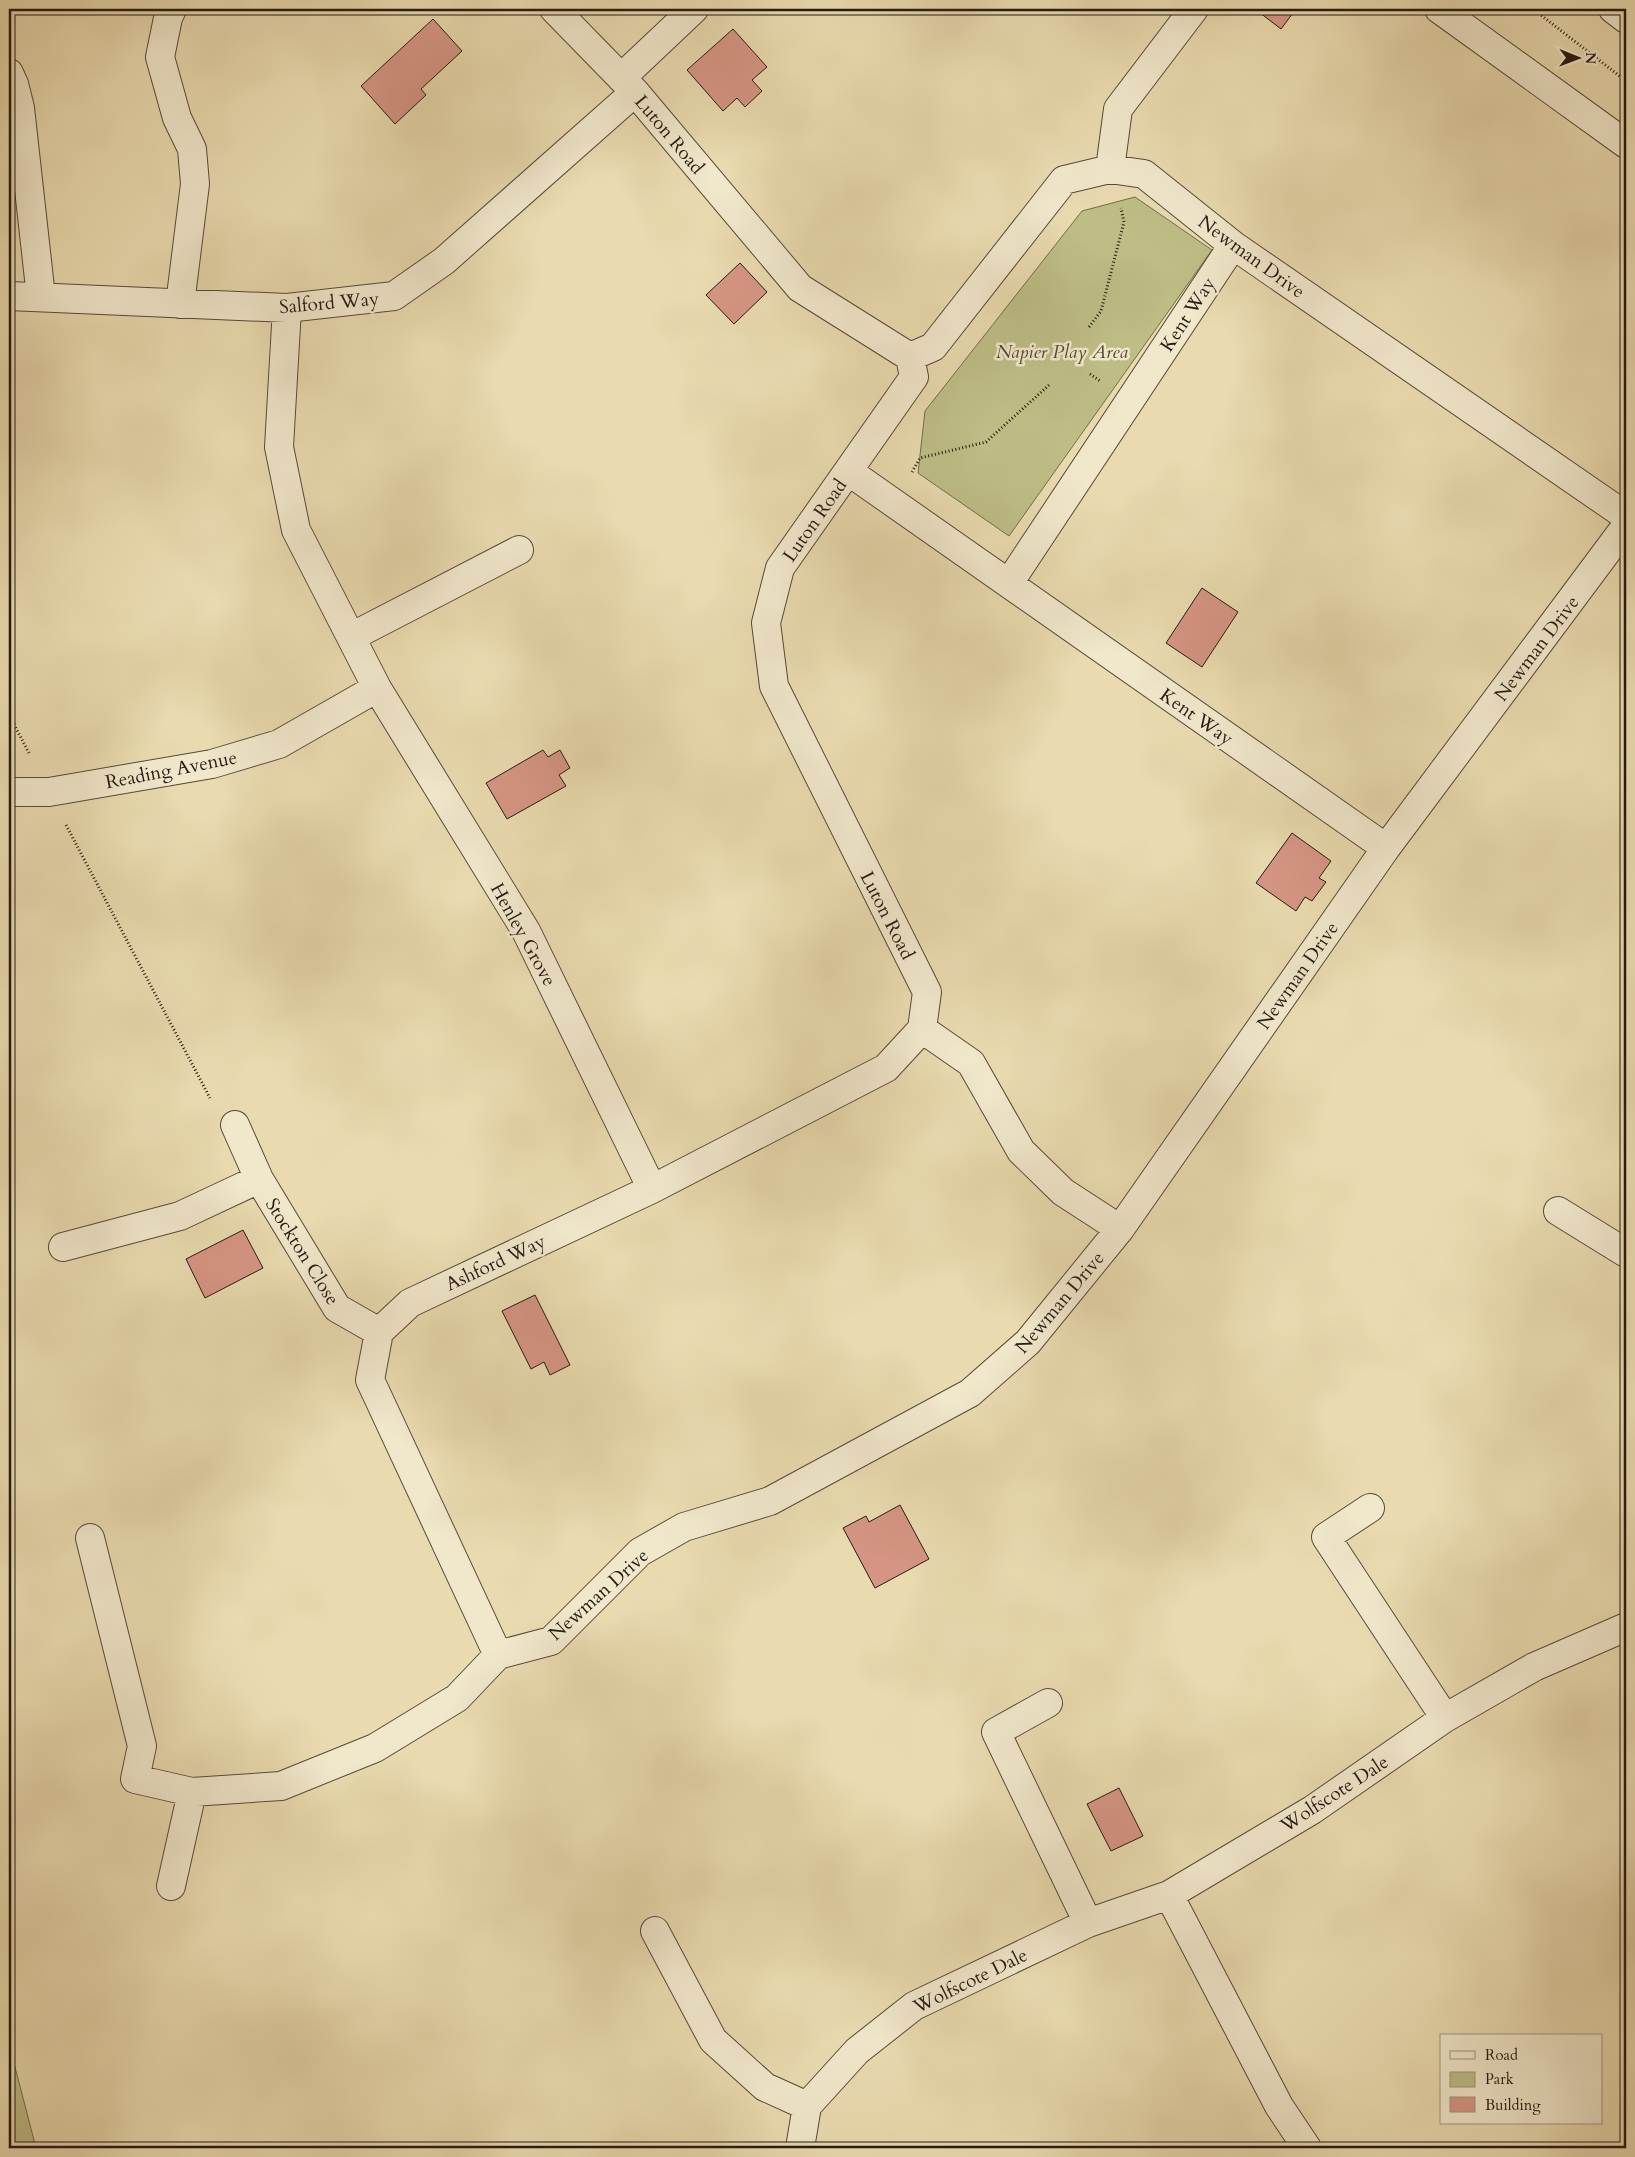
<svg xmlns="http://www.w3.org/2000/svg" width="1635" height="2157" font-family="Cardo,serif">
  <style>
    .green { fill: #bebd86; stroke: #726c4c }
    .building { fill: #d69584; stroke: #261a12 }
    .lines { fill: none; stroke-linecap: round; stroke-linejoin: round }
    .minor-casing { stroke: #574a39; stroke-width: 30 }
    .path { stroke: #261a12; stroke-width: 3; stroke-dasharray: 1 2.5; stroke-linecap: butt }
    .minor { stroke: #f1e7cb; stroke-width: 28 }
    .labels { text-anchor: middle; stroke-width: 5; stroke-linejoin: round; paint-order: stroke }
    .street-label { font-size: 19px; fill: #261a12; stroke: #f1e7cb }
    .park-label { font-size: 19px; font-style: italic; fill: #544b35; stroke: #f1e7cb }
  </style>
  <rect width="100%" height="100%" fill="#e9daaf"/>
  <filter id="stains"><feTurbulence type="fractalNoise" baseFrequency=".004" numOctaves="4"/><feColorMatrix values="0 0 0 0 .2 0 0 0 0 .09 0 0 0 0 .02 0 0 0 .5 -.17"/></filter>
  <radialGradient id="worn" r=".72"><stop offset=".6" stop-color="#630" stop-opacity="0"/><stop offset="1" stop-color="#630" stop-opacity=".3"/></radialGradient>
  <!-- green -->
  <path class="green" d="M1135 197 1212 250 1009 536 918 473 925 411 1082 211Z
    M9 2044 36 2148H9Z"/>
  <!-- building -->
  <path class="building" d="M1255 9H1311L1312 11 1293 13 1281 29Z
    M433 19 462 51 421 89 426 95 395 124 361 86Z
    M733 29 767 67 752 80 762 91 745 107 737 98 723 111 687 70Z
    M740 263 767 292 734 324 706 295Z
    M1202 588 1238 612 1202 667 1166 643Z
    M543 750 548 757 560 750 570 768 559 775 566 786 507 819 486 783Z
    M1292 833 1331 861 1319 878 1326 882 1312 901 1305 897 1296 911 1256 883Z
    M243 1230 263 1268 205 1298 186 1259Z
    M535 1295 570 1365 550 1375 544 1362 531 1369 502 1311Z
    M900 1505 929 1559 875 1588 843 1528 866 1516 869 1522Z
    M1119 1788 1143 1836 1111 1851 1087 1804Z"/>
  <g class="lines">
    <defs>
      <path id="minor" d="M172 9 168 18 160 57 177 118 192 149 195 184 180 304
        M554 9 635 92 800 288 910 357 914 377 780 568 766 623 774 686 927 992 922 1029
        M1439 9 1626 144
        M1613 9 1626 19
        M9 73 14 84 20 108 41 297
        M621 78 694 9
        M1110 169 1118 109 1194 9
        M9 296 287 308 394 296 444 261 635 92
        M287 308 279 447 296 530 377 688 526 931 652 1189
        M910 357 933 347 1064 180 1110 169 1144 174 1233 245 1626 516
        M848 471 1386 848
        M1009 583 1233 245
        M351 637 519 550
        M9 792H49L212 764 279 744 377 688
        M922 1029 971 1063 1021 1151 1063 1192 1120 1229
        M235 1125 259 1179 337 1308 379 1332
        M1558 1211 1626 1253
        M63 1247 180 1216 259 1179
        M1370 1508 1326 1537 1445 1718
        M90 1538 142 1746 135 1779 192 1792 281 1786 375 1748 457 1698 498 1655 551 1641 640 1552 684 1527 770 1501 970 1393 1028 1342 1120 1229 1386 848 1626 526
        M498 1655 370 1380 379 1332 410 1303 652 1189 886 1068 922 1029
        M1048 1703 996 1732 1088 1923
        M171 1886 192 1792
        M1169 1895 1279 2106 1307 2148
        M655 1931 713 2040 765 2087 807 2106
        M800 2148 807 2106 857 2051 914 2006 1088 1923 1169 1895 1312 1810 1445 1718 1534 1667 1626 1627"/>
    </defs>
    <!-- minor casing -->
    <use href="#minor" class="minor-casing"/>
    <!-- path -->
    <path class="path" d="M1533 9 1626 81
      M1089 327 1101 311 1124 222 1121 208
      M1090 374 1100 381
      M912 472 920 458 986 442 1049 385
      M9 715 30 755
      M66 825 210 1098"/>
    <!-- minor -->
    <use href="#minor" class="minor"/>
  </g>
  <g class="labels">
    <!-- street labels -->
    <g class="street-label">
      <text transform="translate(670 134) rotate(50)" y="7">Luton Road</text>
      <text transform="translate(1252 256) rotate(36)" y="7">Newman Drive</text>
      <text transform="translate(329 302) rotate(-5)" y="7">Salford Way</text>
      <text transform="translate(1187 314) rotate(-57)" y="7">Kent Way</text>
      <text transform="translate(814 520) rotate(-55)" y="7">Luton Road</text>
      <text transform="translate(1536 648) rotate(-53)" y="7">Newman Drive</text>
      <text transform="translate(1197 716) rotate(35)" y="7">Kent Way</text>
      <text transform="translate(171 769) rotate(-11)" y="7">Reading Avenue</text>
      <text transform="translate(888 915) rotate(63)" y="7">Luton Road</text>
      <text transform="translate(524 934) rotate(61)" y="7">Henley Grove</text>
      <text transform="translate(1297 975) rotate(-55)" y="7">Newman Drive</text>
      <text transform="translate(303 1251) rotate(58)" y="7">Stockton Close</text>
      <text transform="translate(495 1262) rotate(-25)" y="7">Ashford Way</text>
      <text transform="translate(1059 1302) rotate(-50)" y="7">Newman Drive</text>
      <text transform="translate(598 1594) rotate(-42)" y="7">Newman Drive</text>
      <text transform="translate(1334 1793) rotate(-33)" y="7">Wolfscote Dale</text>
      <text transform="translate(970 1980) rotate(-26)" y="7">Wolfscote Dale</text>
    </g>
    <!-- park labels -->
    <g class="park-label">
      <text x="1062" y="358">Napier Play Area</text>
    </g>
  </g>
  <!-- margin -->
  <rect width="1635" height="2157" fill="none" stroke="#e9daaf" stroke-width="30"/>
  <rect x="10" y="10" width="1615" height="2137" fill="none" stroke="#261a12" stroke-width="2.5"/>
  <rect x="15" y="15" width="1605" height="2127" fill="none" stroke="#261a12"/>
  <!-- legend -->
  <rect x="1440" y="2034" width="162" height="90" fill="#f1e7cb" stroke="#a09581"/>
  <rect x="1450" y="2051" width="25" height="8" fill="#f1e7cb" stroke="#a09581"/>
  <text x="1485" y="2060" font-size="15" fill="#261a12">Road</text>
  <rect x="1450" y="2072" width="25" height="15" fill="#bebd86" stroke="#a09581"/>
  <text x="1485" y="2084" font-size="15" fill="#261a12">Park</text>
  <rect x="1450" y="2097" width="25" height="15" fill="#d69584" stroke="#a09581"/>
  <text x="1485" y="2110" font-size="15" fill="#261a12">Building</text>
  <!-- north arrow -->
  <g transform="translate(1578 58) rotate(91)" stroke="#f1e7cb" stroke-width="4" paint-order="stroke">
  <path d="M0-4L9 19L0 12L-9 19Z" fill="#261a12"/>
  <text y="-8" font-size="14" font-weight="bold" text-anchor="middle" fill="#261a12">N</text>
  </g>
  <rect width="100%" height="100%" filter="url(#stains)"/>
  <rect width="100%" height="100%" fill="url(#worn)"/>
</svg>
